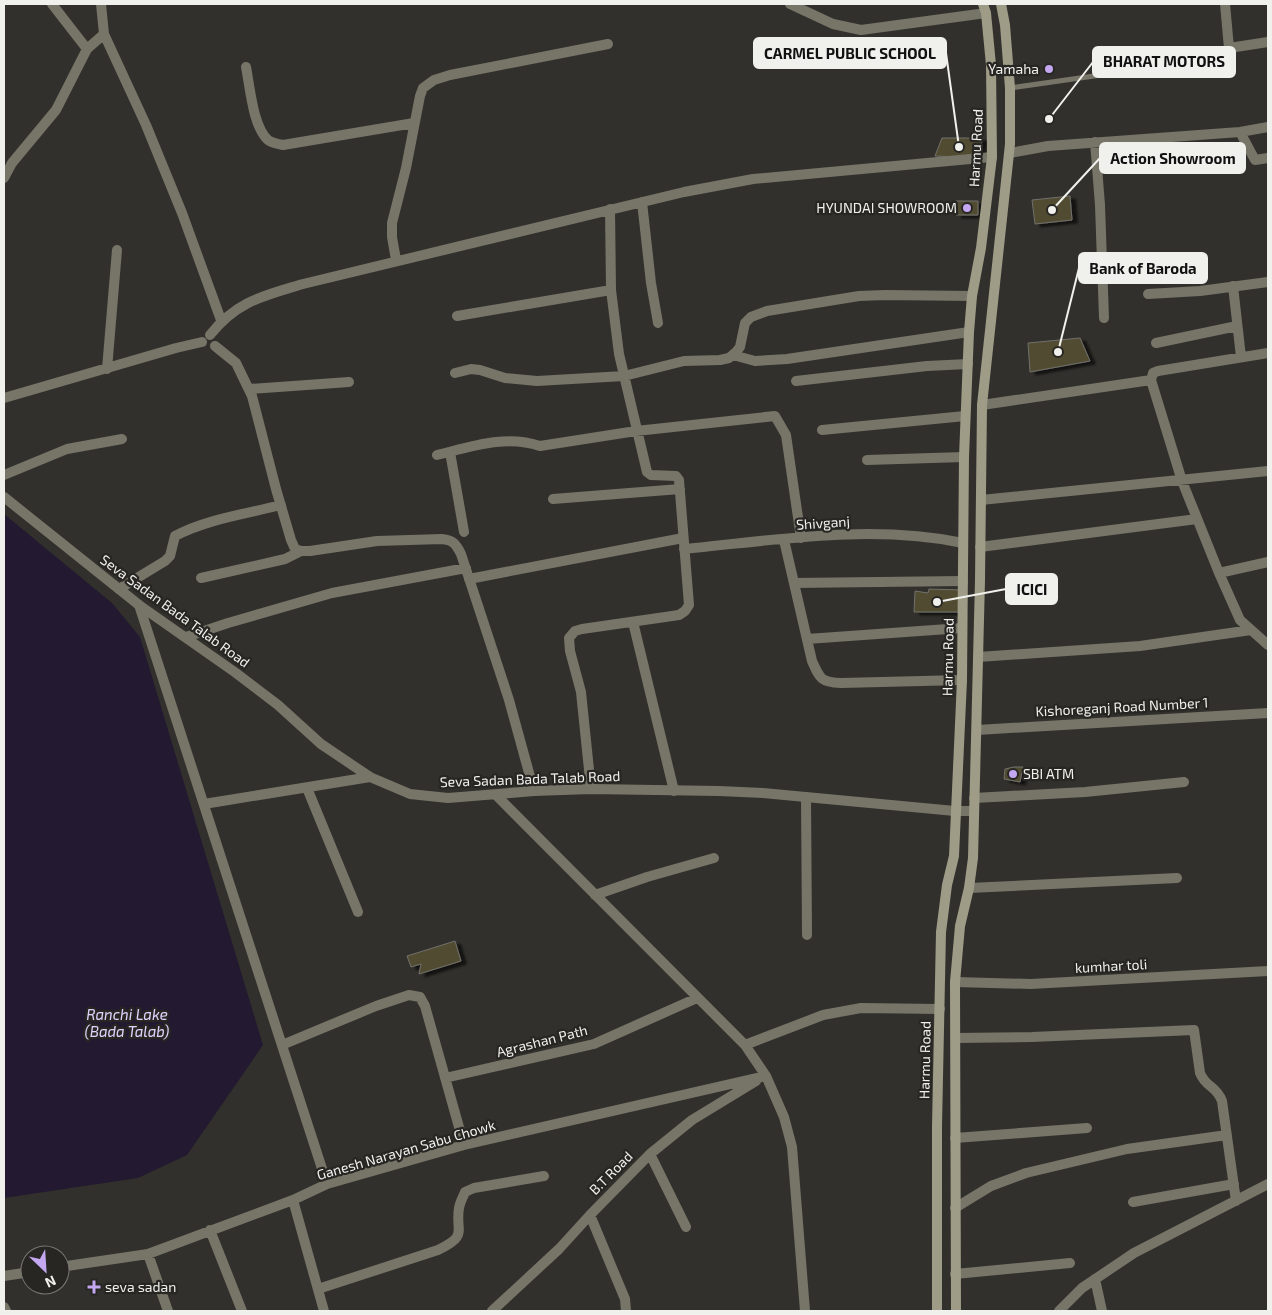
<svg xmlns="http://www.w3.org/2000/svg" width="1272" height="1315" font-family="'Exo 2',sans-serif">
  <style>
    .water { fill: #231930 }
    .building { fill: #514c30; stroke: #71706c; filter: url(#shadow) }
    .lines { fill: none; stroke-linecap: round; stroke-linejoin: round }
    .service { stroke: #777568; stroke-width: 5 }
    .minor { stroke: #777568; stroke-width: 10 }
    .tertiary { stroke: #777568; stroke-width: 10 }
    .secondary { stroke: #9e9b86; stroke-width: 10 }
    .poi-dot { fill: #c4a7f1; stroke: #272623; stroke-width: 2 }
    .labels { text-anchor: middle; stroke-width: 4.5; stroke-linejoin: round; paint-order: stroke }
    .poi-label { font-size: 14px; fill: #f0f0ed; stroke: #272623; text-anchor: end }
    .street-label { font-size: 14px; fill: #f0f0ed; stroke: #272623 }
    .water-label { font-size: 15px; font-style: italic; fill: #e1d2fd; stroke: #272623 }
    .leader { fill: none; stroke: #f0f0ed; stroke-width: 2 }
    .callout-dot { fill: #f0f0ed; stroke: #272623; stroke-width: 2 }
    .callout { fill: #f0f0ed; stroke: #f0f0ed; stroke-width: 2 }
    .callout-label { font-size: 15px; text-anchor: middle; font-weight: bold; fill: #111 }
  </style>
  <defs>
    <filter id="shadow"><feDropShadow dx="5.5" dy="3" stdDeviation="1" flood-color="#0009"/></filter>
  </defs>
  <rect width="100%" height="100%" fill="#31302c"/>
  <!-- water -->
  <path class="water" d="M4 514 112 603 140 637 263 1045 187 1155 138 1178 4 1198Z"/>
  <!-- building -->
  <path class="building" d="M942 138H983L977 158 935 156Z
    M1070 196 1072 220 1035 224 1032 200Z
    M956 201H978V215H956Z
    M1080 338 1090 361 1030 372 1028 343Z
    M929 589 961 590 960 612H914L915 591 928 593Z
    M1014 767H1023L1020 782 1004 779 1005 769Z
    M455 941 461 961 419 974 421 964 411 967 407 956Z"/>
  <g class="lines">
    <!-- service -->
    <path class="service" d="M1010 88 1129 71"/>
    <!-- minor -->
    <path class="minor" d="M52 4 87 49
      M790 4 833 24 861 30 986 13
      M1225 4 1229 48 1268 42
      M104 34 146 125 182 213 221 320
      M246 67C250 87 253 127 268 140 272 143 278 144 283 145L414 123
      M1240 132 1255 160 1268 158
      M1095 142 1100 205 1104 318
      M1010 153 1048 146 1240 132 1268 127
      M4 178 12 163 56 110 87 49 104 34 101 4
      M642 202 651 283 658 323
      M396 260 392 237V223L406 168 420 96 423 88 434 80 450 75 608 44
      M1233 286 1241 357
      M1148 294 1200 291 1268 282
      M457 316 611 290
      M210 335C237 301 263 296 303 284L684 192 753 179 992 157
      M1156 343 1237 326
      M215 346 236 363 252 396 276 489 291 540 295 549 301 551H310L377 541 442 539C453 540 456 544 461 554L509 700 534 791
      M1268 353 1158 371 1153 373 1151 380 1182 481 1219 573 1240 620 1268 645
      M733 355 755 361 787 359 969 332
      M107 369 117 250
      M455 373 471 369 480 370 505 378 537 381 624 376 684 361 720 360 729 358 736 352 740 347 745 323 751 317 767 311 859 296 885 295 972 296
      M796 381 927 366 968 364
      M249 389 349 382
      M4 398 176 348 202 342
      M982 405 1151 380
      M822 430 965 416
      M450 452 464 532
      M437 455C470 447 506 434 540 446L636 431 775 416 786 435 801 538
      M867 460 964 457
      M4 475 67 449 122 439
      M553 499 680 489
      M981 500 1268 471
      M784 540 812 661C820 679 821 682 841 683L962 680
      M980 547 1197 519
      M684 549C777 540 871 524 963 543
      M1219 573 1268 562
      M201 578 285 559 301 551
      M469 579 683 538
      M794 583 963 581
      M119 589 165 561 170 556 175 536C207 519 246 514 281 505
      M139 605 327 1184
      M633 622 674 791
      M186 637 228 623 332 593 466 568
      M807 639 962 628
      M978 657 1140 646 1251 630
      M977 730 1268 713
      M307 788 358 912
      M591 789 581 692 570 651 569 638 575 631 582 629 679 615 685 611 689 605 679 480 676 476 651 475 647 472 619 354 611 290 610 209
      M496 795 745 1045 766 1076 784 1117 792 1147 805 1311
      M806 797 807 935
      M974 798 1085 792 1184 782
      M204 804 370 777
      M969 888 1177 878
      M595 895 647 877 714 858
      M955 982 1031 984 1268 971
      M956 1038 1032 1037 1194 1030 1200 1073C1206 1088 1216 1085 1222 1101L1236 1201
      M282 1045 376 1006 409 995 420 997 425 1006 464 1145
      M745 1045 823 1015 861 1008 940 1009
      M445 1078 594 1044 697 998
      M955 1138 1087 1128
      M650 1154 686 1227
      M293 1200 324 1311
      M1133 1202 1234 1184
      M955 1208 991 1186 1026 1173 1127 1149 1227 1135
      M590 1215 625 1299 626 1311
      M210 1230 242 1311
      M148 1254 168 1311
      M60 1267 148 1254 293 1200 327 1184 464 1145 766 1076
      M955 1274 1070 1263
      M4 1276 30 1272
      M1095 1279 1102 1311
      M318 1289 438 1250C469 1235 455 1232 459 1208 460 1202 463 1197 465 1192L474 1188 544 1176
      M4 1307 6 1311
      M492 1311 559 1249 590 1215 650 1154 692 1120 756 1081
      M1059 1311 1082 1288 1134 1253 1268 1184"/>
    <!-- tertiary -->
    <path class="tertiary" d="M4 497 139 605 236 673 278 705 321 744 370 777 410 794 448 798 534 791 591 789 719 791 763 793 955 811H974"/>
    <!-- secondary -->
    <path class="secondary" d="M937 1311V1126L941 932 947 885 954 856 962 680 964 457 969 332 972 296 981 248 992 157 991 65 986 13 983 4
      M956 1311 955 982 960 926 969 888 973 858 980 580 982 405 1010 144V88L1005 25 1001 4"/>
  </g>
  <!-- markers -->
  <g class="poi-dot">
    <circle cx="1049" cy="69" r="5"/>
    <circle cx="967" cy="208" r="5"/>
    <circle cx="1013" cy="774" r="5"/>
    <path d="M91.5 1279.5h5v5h5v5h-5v5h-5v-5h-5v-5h5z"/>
  </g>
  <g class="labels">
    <!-- poi labels -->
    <g class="poi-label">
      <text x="1039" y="74">Yamaha</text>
      <text x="957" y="213">HYUNDAI SHOWROOM</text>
      <text x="1023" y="779" text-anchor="start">SBI ATM</text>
      <text x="105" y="1292" text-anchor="start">seva sadan</text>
    </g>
    <!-- street labels -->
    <g class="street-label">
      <text transform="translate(976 148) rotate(-87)" y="5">Harmu Road</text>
      <text transform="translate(823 523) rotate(-4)" y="5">Shivganj</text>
      <text transform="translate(175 611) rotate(36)" y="5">Seva Sadan Bada Talab Road</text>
      <text transform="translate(948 657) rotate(-89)" y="5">Harmu Road</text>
      <text transform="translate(1122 707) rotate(-3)" y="5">Kishoreganj Road Number 1</text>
      <text transform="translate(530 779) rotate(-2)" y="5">Seva Sadan Bada Talab Road</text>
      <text transform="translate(1111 966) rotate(-3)" y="5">kumhar toli</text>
      <text transform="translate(542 1041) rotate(-14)" y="5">Agrashan Path</text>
      <text transform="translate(925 1060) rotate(-89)" y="5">Harmu Road</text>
      <text transform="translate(406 1150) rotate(-16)" y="5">Ganesh Narayan Sabu Chowk</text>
      <text transform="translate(611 1173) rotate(-45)" y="5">B.T Road</text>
    </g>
    <!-- water labels -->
    <g class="water-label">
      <text x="127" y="1020">Ranchi Lake<tspan x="127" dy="17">(Bada Talab)</tspan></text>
    </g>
  </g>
  <!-- callouts -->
  <path class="leader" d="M959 147L946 53M1049 119L1093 62M1052 210L1100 158M1058 352L1079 268M937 602L1006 589"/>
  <g class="callout-dot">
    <circle cx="959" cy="147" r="5"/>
    <circle cx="1049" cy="119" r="5"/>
    <circle cx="1052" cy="210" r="5"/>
    <circle cx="1058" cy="352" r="5"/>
    <circle cx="937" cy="602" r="5"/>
  </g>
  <g class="callout">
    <rect x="754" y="38" width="192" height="30" rx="5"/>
    <rect x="1093" y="47" width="142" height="30" rx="5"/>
    <rect x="1100" y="143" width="145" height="30" rx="5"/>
    <rect x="1079" y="253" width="128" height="30" rx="5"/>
    <rect x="1006" y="574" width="51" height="30" rx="5"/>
  </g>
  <g class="callout-label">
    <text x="850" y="59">CARMEL PUBLIC SCHOOL</text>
    <text x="1164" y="67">BHARAT MOTORS</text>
    <text x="1173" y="164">Action Showroom</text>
    <text x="1143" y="274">Bank of Baroda</text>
    <text x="1032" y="595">ICICI</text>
  </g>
  <!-- border -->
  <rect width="1272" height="1315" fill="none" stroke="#f0f0ed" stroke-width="10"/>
  <!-- north arrow -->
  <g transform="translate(45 1270) rotate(155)"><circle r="24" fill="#272623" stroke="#777774"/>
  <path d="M0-4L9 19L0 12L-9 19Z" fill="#c4a7f1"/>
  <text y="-8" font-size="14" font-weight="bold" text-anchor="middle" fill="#f0f0ed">N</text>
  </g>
</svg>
